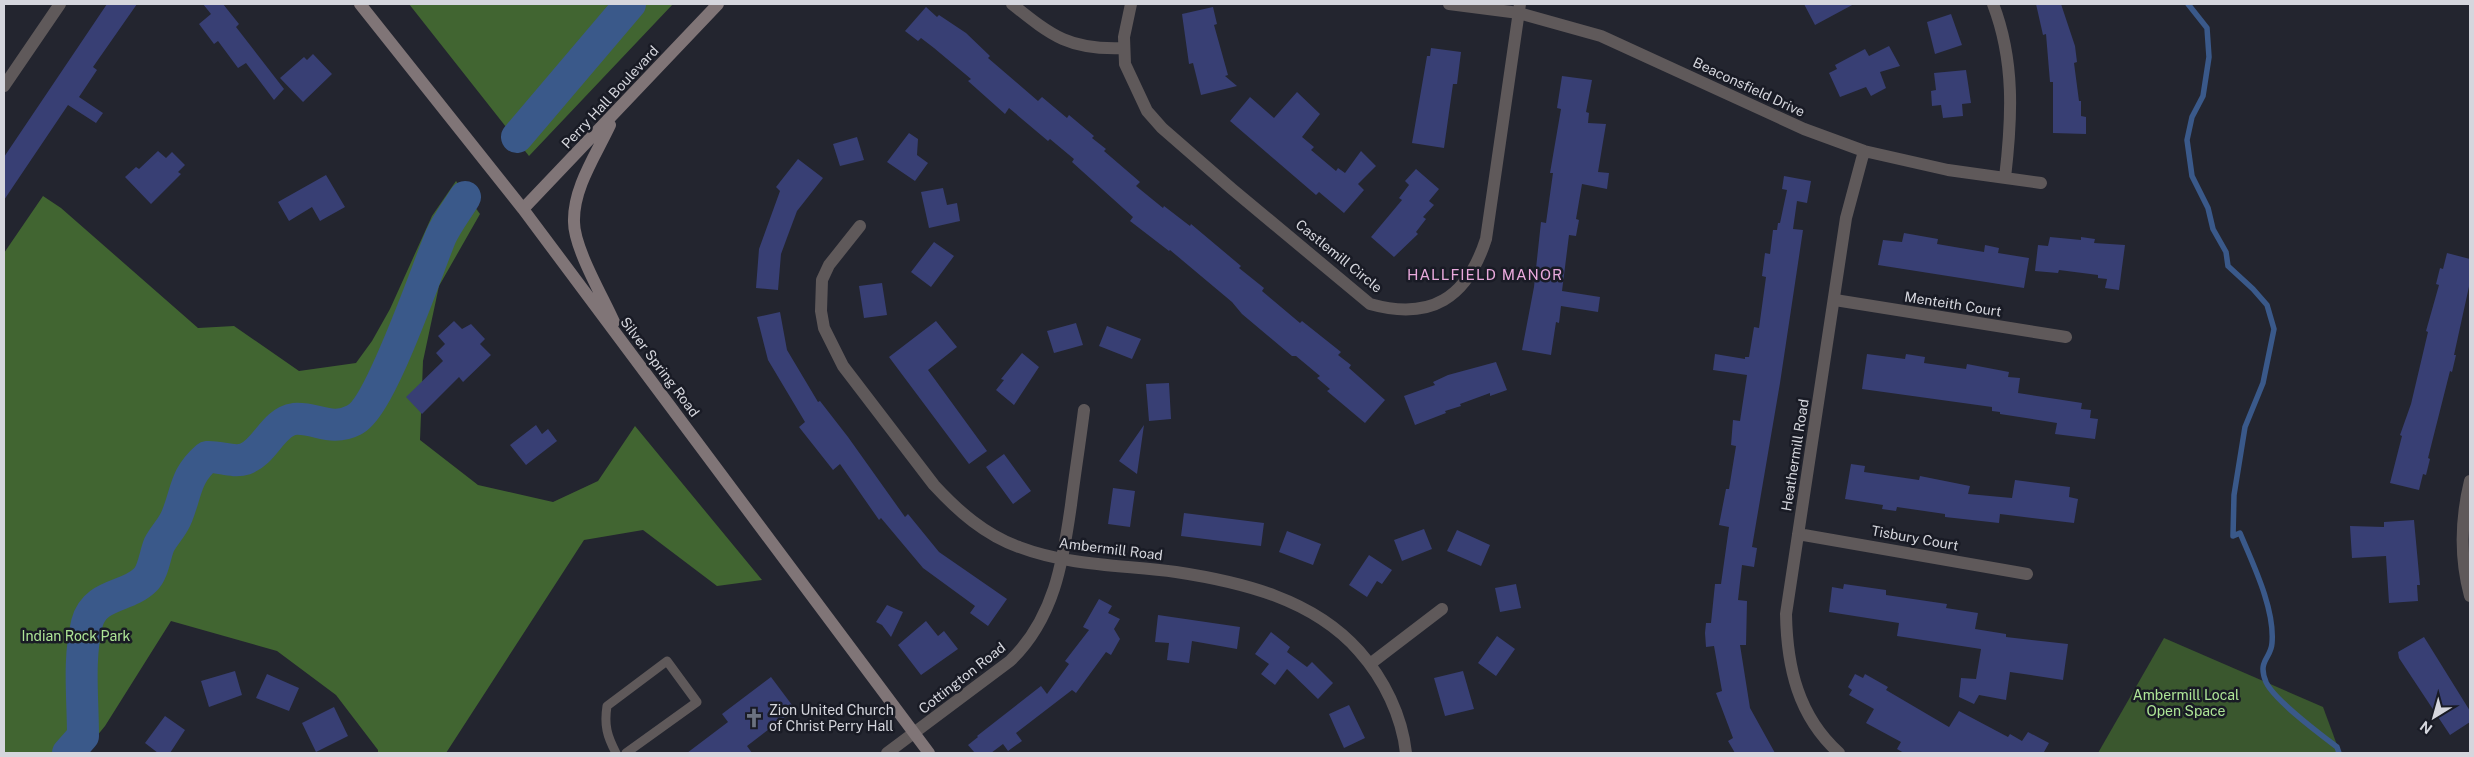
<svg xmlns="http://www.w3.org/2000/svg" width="2474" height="757" font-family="'Public Sans',sans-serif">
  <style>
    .green { fill: #3a572e }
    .forest { fill: #416531 }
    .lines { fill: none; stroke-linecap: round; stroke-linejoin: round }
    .stream { stroke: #3a598a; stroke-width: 5.5 }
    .river { stroke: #3a598a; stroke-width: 32 }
    .building { fill: #383f74 }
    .lane { stroke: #5f595a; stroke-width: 9 }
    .street { stroke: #5f595a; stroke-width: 12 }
    .secondary { stroke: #807577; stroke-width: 12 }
    .labels { text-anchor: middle; stroke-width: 5; stroke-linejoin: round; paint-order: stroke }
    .street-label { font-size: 14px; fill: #d5d6dd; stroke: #191b25 }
    .park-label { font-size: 14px; fill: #aee597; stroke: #191b25 }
    .poi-label { font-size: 14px; fill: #d5d6dd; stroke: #191b25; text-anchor: start }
    .neighbourhood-label { font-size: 15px; letter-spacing: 1px; fill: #e9a9dc; stroke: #191b25 }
  </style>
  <rect width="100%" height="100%" fill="#23252f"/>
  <!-- green -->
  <path class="green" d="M2164 638 2323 707 2340 753H2098Z"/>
  <!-- forest -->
  <path class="forest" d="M409 4H673L529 156Z
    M456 181 480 214 439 286 423 361 420 440 478 485 553 502 598 481 635 426 762 580 717 586 643 530 584 540 446 753H378V750L336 695 277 651 171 621 105 726 83 753H4V253L43 196 61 208 198 328 234 326 299 371 356 363 372 341 390 309 432 216Z"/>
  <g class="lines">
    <!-- stream -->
    <path class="stream" d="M2188 4 2207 28 2209 57 2203 96 2192 117 2187 140 2192 176 2208 208 2213 229 2226 252 2228 266 2253 289 2267 305 2274 329 2263 383 2245 427 2234 495 2233 536 2240 533C2253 564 2275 609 2272 643 2271 659 2257 660 2266 682 2274 700 2320 734 2337 747L2339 753"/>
    <!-- river -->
    <path class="river" d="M517 137 630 4
      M68 753 83 736C83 698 78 660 87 623 95 593 127 598 145 580 153 573 155 555 159 545 164 535 173 527 177 516 187 491 185 476 207 457 219 456 233 463 245 459 265 452 273 422 294 419 316 417 331 432 354 420 381 407 427 269 441 236 447 223 457 210 465 197"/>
  </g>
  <!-- building -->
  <path class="building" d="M107 4H137L93 67 97 70 79 97 103 113 96 123 68 105 4 200V157Z
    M203 4H223L239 24 236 27 284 89 274 100 246 63 238 68 218 41 214 44 199 24 211 14Z
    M1804 4H1854L1815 25Z
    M2036 4H2061L2075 46 2077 62 2074 63 2079 101H2081V116L2086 117V134L2053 133V82H2050L2046 34 2043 35Z
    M926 7 937 17 939 15 966 33 990 56 988 58 1038 101 1042 97 1067 118 1069 115 1094 136 1092 138 1106 149 1104 151 1140 182 1136 186 1163 208 1164 206 1190 226 1191 224 1241 266 1239 268 1264 288 1262 291 1300 323 1302 321 1341 352 1338 355 1351 365 1349 368 1385 400 1365 423 1327 391 1330 389 1317 378 1320 376 1296 356H1292L1242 314 1232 302 1170 250 1169 251 1130 221 1133 217 1072 162 1074 159 1050 139 1048 141 1009 108 1005 114 968 81 971 79 934 48 921 38 918 41 905 31Z
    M1213 7 1217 24 1214 25 1228 75 1225 76 1237 86 1201 95 1193 63 1189 64 1182 14Z
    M1951 14 1962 45 1935 54 1927 22Z
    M1889 46 1900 66 1880 72 1886 88 1871 96 1866 87 1840 97 1829 73 1837 69 1835 65 1865 49 1869 56Z
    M1431 48 1461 52 1457 84H1453L1444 148 1412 143 1427 56H1430Z
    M313 54 332 74 303 102 280 78 304 57 307 60Z
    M1966 70 1971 103 1962 104 1963 116 1943 118 1941 105 1932 106 1931 91 1936 90 1934 73Z
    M1562 76 1592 80 1586 112 1589 113 1588 123 1606 124 1598 172 1609 173 1607 189 1582 184 1576 219 1579 220 1576 236 1569 235 1562 291 1600 297 1598 312 1561 306 1559 323 1556 322 1551 355 1522 350 1534 287 1541 222 1546 223 1553 173H1550L1561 109 1557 108Z
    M1297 92 1320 114 1302 137 1314 147 1311 150 1336 171 1338 168 1345 173 1361 151 1376 166 1358 184 1364 190 1344 213 1319 192 1316 195 1230 121 1250 97 1274 118Z
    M909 133 918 139 917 155 928 163 915 181 887 162Z
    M857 137 864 160 840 166 833 144Z
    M158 151 166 158 172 152 185 165 178 172 181 174 151 204 125 177 136 167 139 169Z
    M798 159 823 178 797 211 788 235 781 254 778 290 756 288 759 249 780 191 776 187Z
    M1416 169 1439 189 1429 201 1434 205 1423 217 1426 219 1416 232 1418 234 1394 257 1371 237 1402 200 1399 198 1409 185 1405 181Z
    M326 175 345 207 320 221 312 207 289 221 278 202Z
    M1784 176 1811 181 1807 203 1797 201 1793 229 1803 230 1780 383 1752 547 1757 548 1754 567 1742 565 1738 600 1747 601 1746 645H1740L1750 708 1775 753H1735L1728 741 1733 738 1716 693 1722 691 1714 646 1706 647 1705 633 1706 623H1711L1715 584H1721L1729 527 1719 525 1726 489H1729L1736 446 1731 445 1733 420 1740 421 1747 375 1713 370 1715 354 1745 359V357H1749L1754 327 1759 328 1766 277 1762 276 1765 253 1770 254 1773 230H1777L1778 223H1780L1787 190 1782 189Z
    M943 188 947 205 957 203 960 221 929 228 921 192Z
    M1904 233 1938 239 1937 244 1984 252 1985 245 1999 248 1998 253 2029 258 2024 288 1878 265 1883 240 1902 242Z
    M2050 237 2081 240V237L2095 239 2094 243 2125 245 2119 290 2105 288 2107 279 2098 278V275L2059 270 2058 273 2035 271 2038 245 2048 246Z
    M934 242 954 256 931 287 911 272Z
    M2447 253 2470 259V282L2454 355H2456L2452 372 2450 371 2428 458 2430 459 2426 475 2423 474 2419 490 2390 483 2402 436 2400 435 2411 404 2428 332 2426 331 2439 285 2436 284 2440 268 2443 269Z
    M882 283 887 315 864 318 859 286Z
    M780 312 787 350 818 402 820 401 848 437 905 517 908 514 939 552 1007 599 988 626 970 613 975 606 923 568 881 518 879 520 840 464 833 470 799 427 805 422 768 360 757 317Z
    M454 321 462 329 471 324 485 339 480 344 491 355 463 382 459 377 422 414 406 397 443 361 436 353 445 344 438 336Z
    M936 321 957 347 928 370 987 451 969 464 889 357Z
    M1076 323 1083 345 1054 353 1047 331Z
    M1107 326 1141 339 1132 359 1099 346Z
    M1022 353 1039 367 1014 405 996 390 1004 380 1001 379Z
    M1867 354 1905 359 1906 354 1925 357 1924 363 1966 369 1967 364 2009 372 2008 377 2020 378 2018 393 2082 403 2081 409 2091 410 2090 418 2098 419 2095 439 2055 434 2057 423 2000 414V412L1992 411V407L1862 389Z
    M1496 362 1507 390 1490 396V393L1460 404 1461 406 1445 411 1446 413 1415 425 1404 396 1435 385 1433 382 1448 375Z
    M1169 383 1171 419 1149 421 1146 384Z
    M536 425 542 434 548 429 557 441 526 465 510 445Z
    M1144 425 1137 474 1119 461Z
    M1004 454 1031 491 1013 504 986 467Z
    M1851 464 1865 466 1864 472 1919 480 1920 476 1970 486 1968 494 2012 498 2015 480 2070 487 2069 497 2078 499 2074 523 2000 514 1999 523 1945 517V514L1897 507 1896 511 1882 509 1883 505 1845 499Z
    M1113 488 1135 491 1130 527 1108 524Z
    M1184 513 1264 523 1261 546 1181 536Z
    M2414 520 2420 585H2417L2418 601 2389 603 2386 556 2352 558 2350 526 2384 527V522Z
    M1424 529 1432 549 1402 561 1394 540Z
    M1457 530 1490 545 1481 566 1447 551Z
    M1287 531 1321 544 1313 565 1279 552Z
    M1369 555 1392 570 1382 584 1377 581 1367 597 1349 585Z
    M1516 584 1521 608 1500 612 1495 588Z
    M1844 584 1886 590V595L1947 604 1946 608 1978 613 1975 629 2006 634V637L2068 644 2063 680 2010 672 2006 700 1979 695 1974 704 1959 697 1961 678 1976 679 1981 649 1897 636 1899 623 1829 612 1832 587 1843 589Z
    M1099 599 1112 606 1108 613 1120 619 1114 629 1120 639 1111 655 1106 652 1076 693 1072 690 1016 733 1022 741 1008 751 1003 744 991 753H975L968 745 978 737 977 736 1041 686 1047 694 1069 664 1065 661 1089 630 1083 627Z
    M887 605 903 612 891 637 882 625 876 622Z
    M1158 615 1240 627 1237 649 1192 641 1189 663 1167 660 1169 643 1155 642Z
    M926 621 938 636 944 631 958 649 921 675 898 645Z
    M1271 632 1290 647 1287 652 1307 667 1312 662 1333 683 1318 699 1287 669 1275 685 1261 674 1269 664 1255 654Z
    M1497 636 1515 649 1496 676 1478 663Z
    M2424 637 2470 711V722L2450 735 2399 658 2398 652Z
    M235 671 242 695 209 707 201 681Z
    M1463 671 1474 709 1445 716 1434 678Z
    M267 674 299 688 289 711 256 698Z
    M1855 674 1863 678 1865 674 1888 687 1886 690 1949 727 1959 711 2008 737 2010 734 2022 741 2028 732 2049 743 2044 752 2045 753H1904L1897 749 1901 742 1866 723 1874 709 1849 695 1852 690 1848 687Z
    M771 677 795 709 747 746 752 753H687L728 722 722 714Z
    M1349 705 1365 738 1344 748 1329 714Z
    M334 707 348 736 316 752 302 723Z
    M165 716 185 730 170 753H158L145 743Z"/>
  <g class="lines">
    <!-- lane -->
    <path class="lane" d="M616 753C607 736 604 725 607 706L667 661 697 702 626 753"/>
    <!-- street -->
    <path class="street" d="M1012 4C1052 36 1069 50 1123 48
      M1131 4 1124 37 1125 64 1147 111 1162 128 1232 189 1370 304C1431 321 1467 298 1486 239L1520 4
      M1449 4 1519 13 1601 36 1804 129 1864 151 1948 170 2041 183
      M1993 4C2015 61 2012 118 2005 178
      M4 86 60 4
      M860 226 829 265 822 280 821 311 824 328 843 366 934 485C958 511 985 535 1019 547 1069 566 1123 565 1176 572 1242 582 1313 599 1359 651 1384 679 1402 716 1406 753
      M1835 300 2066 337
      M2470 481C2461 518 2460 559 2470 596
      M1798 534 2027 574
      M1370 664 1442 609
      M887 753 1010 661C1054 619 1063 562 1071 505 1075 473 1080 442 1084 410
      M1839 753C1798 716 1787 667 1786 614L1846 218 1864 151"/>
    <!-- secondary -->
    <path class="secondary" d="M360 4 523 209 929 753
      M610 125C596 155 573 188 574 222 574 248 603 297 614 322
      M523 209 718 4"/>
  </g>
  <!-- icons -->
  <defs>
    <symbol id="church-bare" viewBox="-9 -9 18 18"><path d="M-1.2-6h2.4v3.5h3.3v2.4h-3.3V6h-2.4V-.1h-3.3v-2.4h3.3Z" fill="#6b7280" stroke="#191b25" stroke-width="2.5" paint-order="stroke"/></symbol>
  </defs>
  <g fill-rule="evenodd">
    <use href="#church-bare" x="740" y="704" width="28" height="28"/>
  </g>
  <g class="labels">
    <!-- street labels -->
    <g class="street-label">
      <text transform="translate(1749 87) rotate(25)" y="5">Beaconsfield Drive</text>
      <text transform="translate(610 97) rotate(-47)" y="5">Perry Hall Boulevard</text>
      <text transform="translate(1339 256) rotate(39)" y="5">Castlemill Circle</text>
      <text transform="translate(1953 304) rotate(9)" y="5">Menteith Court</text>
      <text transform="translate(660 367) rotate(53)" y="5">Silver Spring Road</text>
      <text transform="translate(1795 455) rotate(-81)" y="5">Heathermill Road</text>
      <text transform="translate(1915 538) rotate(10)" y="5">Tisbury Court</text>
      <text transform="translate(1111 549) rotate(7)" y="5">Ambermill Road</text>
      <text transform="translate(962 678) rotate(-38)" y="5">Cottington Road</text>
    </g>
    <!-- park labels -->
    <g class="park-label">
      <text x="76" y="641">Indian Rock Park</text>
      <text x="2186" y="700">Ambermill Local<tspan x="2186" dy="16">Open Space</tspan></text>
    </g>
    <!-- poi labels -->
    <g class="poi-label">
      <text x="769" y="715">Zion United Church<tspan x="769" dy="16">of Christ Perry Hall</tspan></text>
    </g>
    <!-- neighbourhood labels -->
    <g class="neighbourhood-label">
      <text x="1485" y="280">HALLFIELD MANOR</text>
    </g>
  </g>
  <!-- border -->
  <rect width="2474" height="757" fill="none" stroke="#d5d6dd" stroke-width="10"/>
  <!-- north arrow -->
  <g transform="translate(2434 717) rotate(217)" stroke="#191b25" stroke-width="4" paint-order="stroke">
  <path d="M0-4L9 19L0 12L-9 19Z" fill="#d5d6dd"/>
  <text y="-8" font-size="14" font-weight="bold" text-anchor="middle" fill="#d5d6dd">N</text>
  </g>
</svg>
